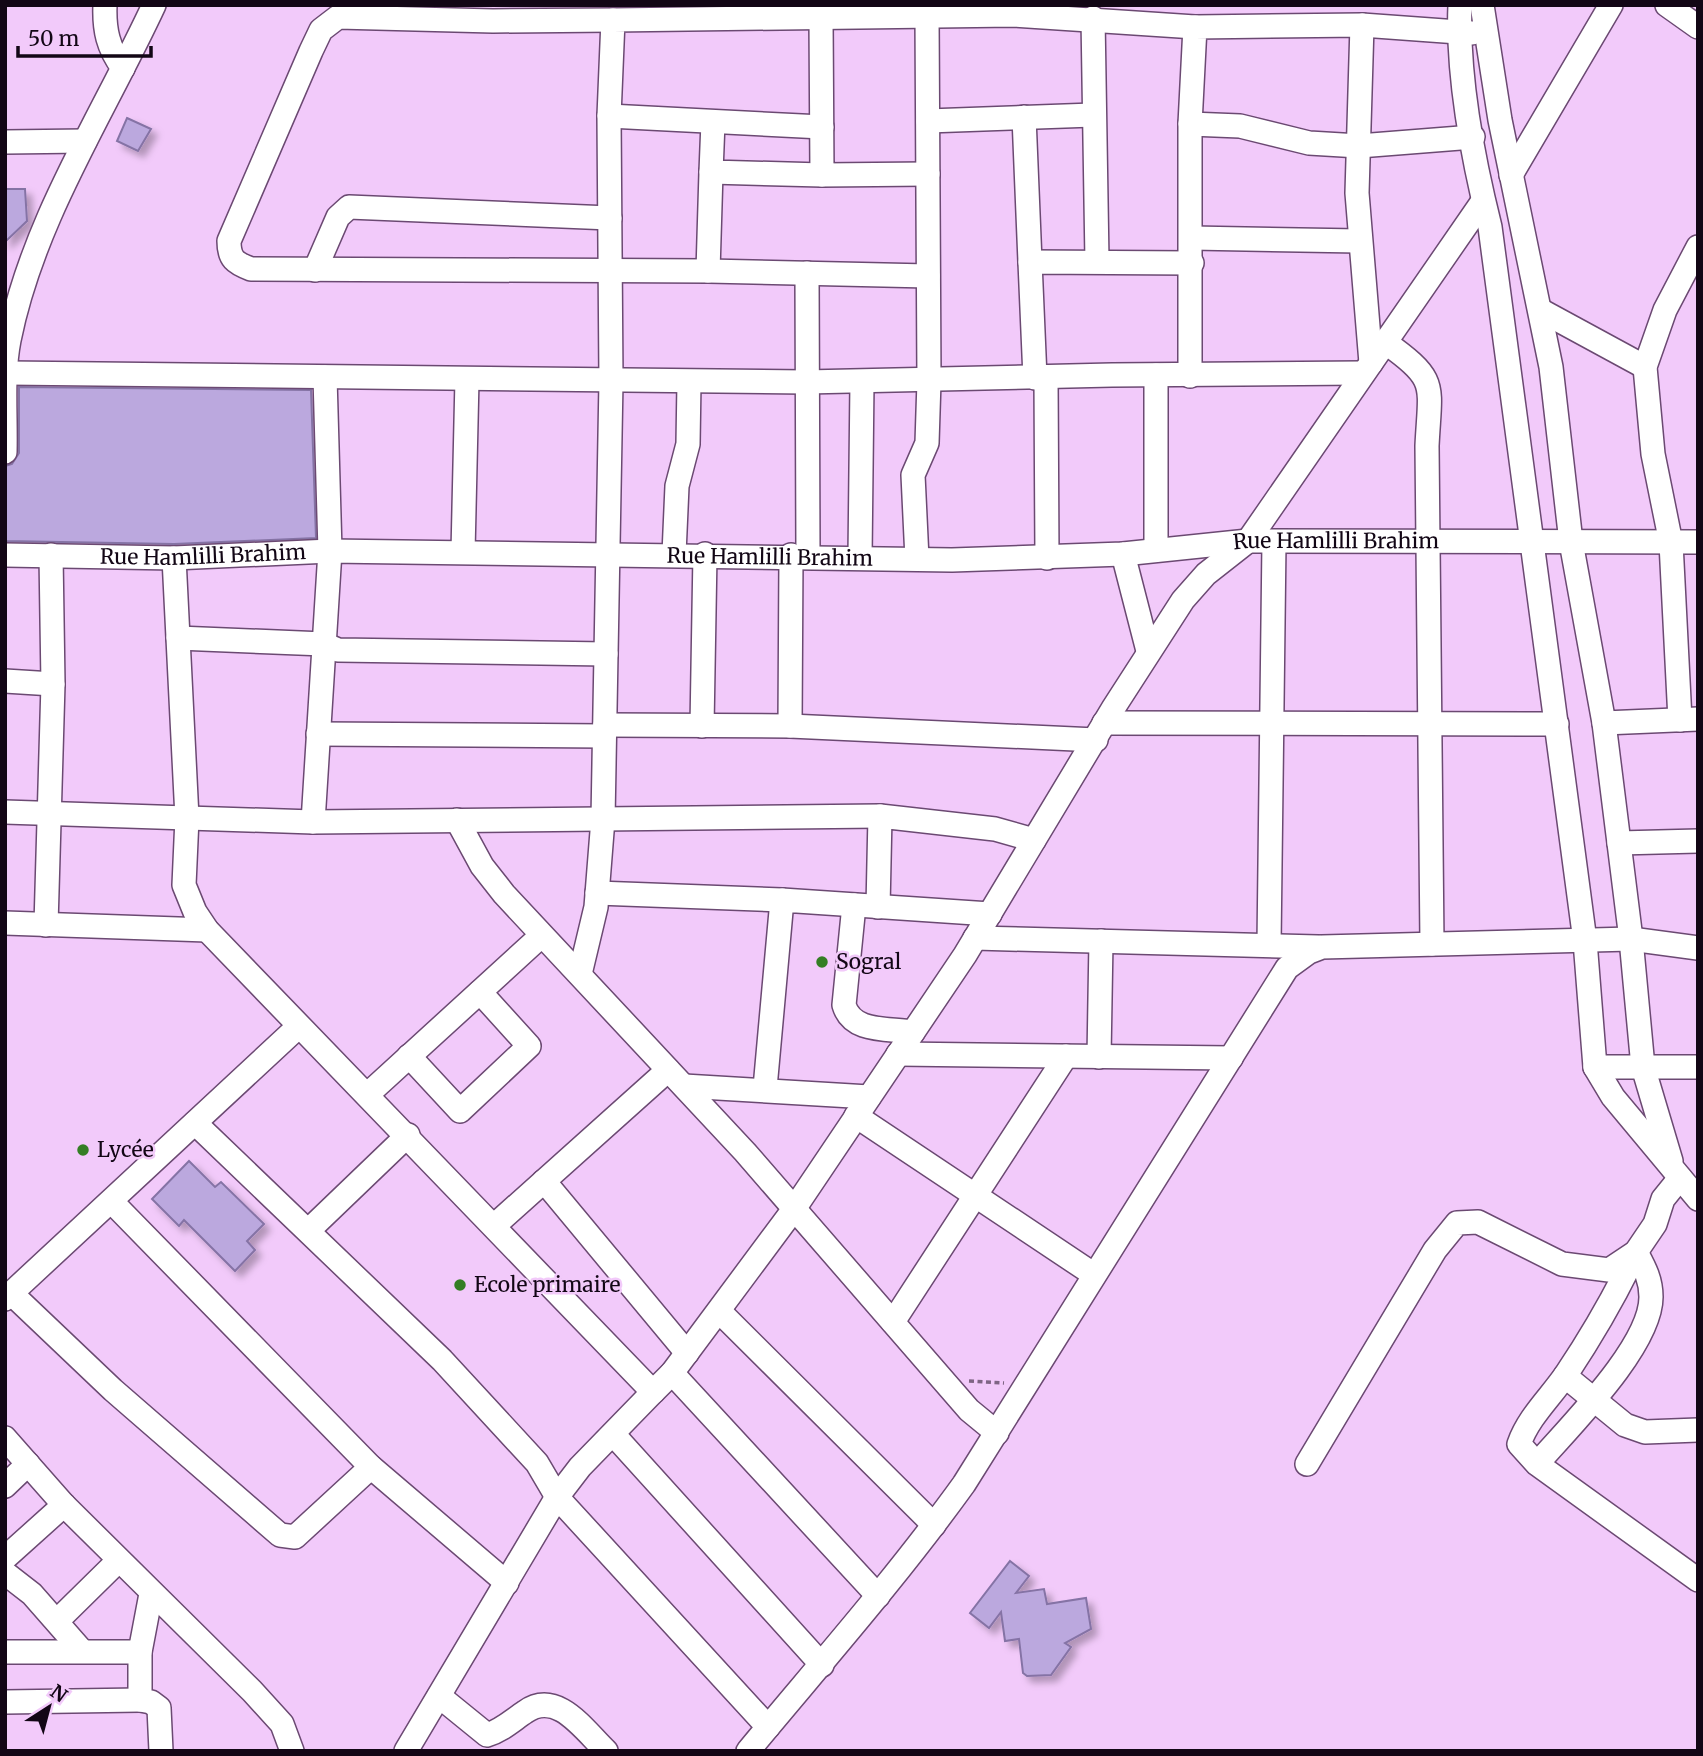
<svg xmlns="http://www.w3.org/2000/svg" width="1703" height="1756" font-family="Merriweather,serif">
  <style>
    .building { fill: #bba8de; stroke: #8573a5; stroke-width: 2; filter: url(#shadow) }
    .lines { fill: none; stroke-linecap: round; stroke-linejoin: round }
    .minor-casing { stroke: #6b4972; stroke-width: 26 }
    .path { stroke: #7f6584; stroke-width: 3.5; stroke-dasharray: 5 3.5; stroke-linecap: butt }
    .minor { stroke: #fff; stroke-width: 23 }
    .poi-dot { fill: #347e24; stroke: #f2cafa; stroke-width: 2.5 }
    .labels { text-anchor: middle; stroke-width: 5; stroke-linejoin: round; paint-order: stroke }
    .street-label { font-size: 21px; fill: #120615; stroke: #f2cafa }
    .poi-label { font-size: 21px; fill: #120615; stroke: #f2cafa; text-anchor: start }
  </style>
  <defs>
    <filter id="shadow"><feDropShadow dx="6" dy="6" stdDeviation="3.5" flood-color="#0004"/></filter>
  </defs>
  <rect width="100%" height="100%" fill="#f2cafa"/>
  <!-- building -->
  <path class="building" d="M127 118 151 129 138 151 117 141Z
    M5 189H25L27 221 5 242Z
    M19 387 311 390 316 538 174 544 5 541V466L12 464 19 453Z
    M189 1161 215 1187 221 1182 264 1224 247 1241 255 1250 235 1271 184 1220 179 1226 152 1199Z
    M1010 1561 1029 1576 1016 1593 1044 1589 1047 1604 1086 1598 1091 1629 1065 1643 1071 1647 1051 1675 1027 1676 1023 1673 1019 1639 1005 1641 1001 1612 989 1628 970 1613Z"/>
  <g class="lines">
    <defs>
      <g id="minor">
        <path d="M105 5C104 30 108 48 123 68"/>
        <path d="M1460 5C1457 75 1473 159 1490 227L1585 941 1595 1067 1613 1097 1698 1199"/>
        <path d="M1482 5 1500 120 1551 367 1571 542 1604 723 1631 939 1643 1067 1671 1161"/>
        <path d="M1667 5 1698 27"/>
        <path d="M821 18 822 175 928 174"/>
        <path d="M1093 18 1097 261"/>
        <path d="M613 20 493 21 338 17 321 30 311 51 229 241C229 259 235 263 251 269L708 271 711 172"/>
        <path d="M1362 25 1357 193 1371 363"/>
        <path d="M609 116 822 127"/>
        <path d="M1024 117 1030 262"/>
        <path d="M928 121 1093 115"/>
        <path d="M713 122 711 172 822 175"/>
        <path d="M1190 124 1240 126 1309 143 1359 146 1473 137"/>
        <path d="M5 142 85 141"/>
        <path d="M1511 175 1611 5"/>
        <path d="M1192 238 1359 241"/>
        <path d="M315 270 338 217 349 207 610 218"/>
        <path d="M708 271 928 276"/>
        <path d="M807 273 808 556"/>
        <path d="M1540 310 1645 367"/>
        <path d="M1385 342C1439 381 1430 383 1427 446L1432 944"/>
        <path d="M8 373 806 382 1112 375 1362 373"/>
        <path d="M1190 376V124L1195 27 1362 25 1472 33"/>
        <path d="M1035 378 1030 262 1192 263"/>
        <path d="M1046 378 1047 558"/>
        <path d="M5 452C6 416 2 376 9 340 33 220 103 115 154 5"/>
        <path d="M1156 550V375"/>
        <path d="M463 552 467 379"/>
        <path d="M674 554 677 486 688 444 689 382"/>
        <path d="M1123 554 1148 651"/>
        <path id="s1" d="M5 555 174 558 330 551 952 560 1123 554 1248 541 1698 542"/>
        <path d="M860 557 862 382"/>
        <path d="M174 558 187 818 184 885 195 912 207 930 653 1392 672 1373 794 1209 965 955 1114 707 1183 600 1206 574 1248 541 1483 201"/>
        <path d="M917 559 913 475 927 443 929 381 927 15"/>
        <path d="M178 638 324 644 338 650 606 654"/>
        <path d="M5 681 53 684"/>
        <path d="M1680 720 1671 543 1653 454 1645 367 1665 310 1698 247"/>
        <path d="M1104 723 1557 724"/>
        <path d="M1604 723 1698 719"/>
        <path d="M605 725 790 726 1096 740"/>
        <path d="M702 726 705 554"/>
        <path d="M790 726 791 555"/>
        <path d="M318 734 604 736"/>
        <path d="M5 812 313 822 880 816"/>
        <path d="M457 820 482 866 504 894 745 1152 969 1410 997 1433"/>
        <path d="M313 822 330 551 325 377"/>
        <path d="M1619 843 1698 841"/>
        <path d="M597 893 782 900"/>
        <path d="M854 905 844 1005C852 1033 887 1028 913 1032"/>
        <path d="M878 907 880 816 995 829 1034 840"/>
        <path d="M5 923 207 930"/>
        <path d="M46 925 53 684 51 555"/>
        <path d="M975 938 1318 947"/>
        <path d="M1269 945 1274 542"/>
        <path d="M580 974 596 907 603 819 611 381 609 116 613 20 1014 15 1195 27"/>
        <path d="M898 1054 1231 1058"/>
        <path d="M409 1056 460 1111 529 1046 480 992"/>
        <path d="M1099 1057 1101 941"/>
        <path d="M1595 1067H1698"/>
        <path d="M684 1086 869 1097"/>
        <path d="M765 1088 782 900 990 914"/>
        <path d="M368 1094 541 936"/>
        <path d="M856 1116 1093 1274"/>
        <path d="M195 1123 442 1360 537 1463 557 1497 768 1727"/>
        <path d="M544 1181 687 1353"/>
        <path d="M112 1202 371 1467 507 1583"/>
        <path d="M495 1225 668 1070"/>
        <path d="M309 1230 408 1135"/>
        <path d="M11 1293 113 1390 280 1535 295 1537 371 1467"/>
        <path d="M5 1299 299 1026"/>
        <path d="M719 1311 934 1525"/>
        <path d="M893 1322 1066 1056"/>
        <path d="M672 1373 878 1596"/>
        <path d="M1565 1376 1625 1425 1645 1432 1698 1430"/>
        <path d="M613 1434 822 1665"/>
        <path d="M5 1438 64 1505 252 1691 282 1724 292 1751"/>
        <path d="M1307 1464 1435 1250 1457 1223 1478 1222 1562 1264 1609 1270 1636 1252 1655 1224 1663 1199 1680 1178"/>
        <path d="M1537 1464C1570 1426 1651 1346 1651 1297 1651 1279 1644 1267 1636 1252 1616 1294 1593 1334 1567 1373 1551 1397 1529 1416 1519 1444L1537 1464 1698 1580"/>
        <path d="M5 1486 28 1464"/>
        <path d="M5 1558 64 1505"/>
        <path d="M5 1573 32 1594 82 1651"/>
        <path d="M151 1594 140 1652V1700L151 1702 159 1708 161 1751"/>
        <path d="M57 1621 119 1560"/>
        <path d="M5 1652H140"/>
        <path d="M439 1696 487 1735C501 1731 513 1720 525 1712 557 1689 584 1730 606 1751"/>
        <path d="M5 1702 140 1700"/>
        <path d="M406 1751 557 1497 580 1467 653 1392"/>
        <path d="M748 1751C821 1663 897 1577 964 1484L1287 968 1309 952 1322 947 1631 939 1698 948"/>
      </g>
    </defs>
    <!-- minor casing -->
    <use href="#minor" class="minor-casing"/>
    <!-- path -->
    <path class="path" d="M969 1381 1004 1383"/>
    <!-- minor -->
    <use href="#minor" class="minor"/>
  </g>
  <!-- markers -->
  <g class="poi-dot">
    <circle cx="822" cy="962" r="7"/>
    <circle cx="83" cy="1150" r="7"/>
    <circle cx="460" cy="1285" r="7"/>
  </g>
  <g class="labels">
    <!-- street labels -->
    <g class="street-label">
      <text dy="7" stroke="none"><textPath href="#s1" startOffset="1332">Rue Hamlilli Brahim</textPath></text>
      <text dy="7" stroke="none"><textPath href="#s1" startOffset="198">Rue Hamlilli Brahim</textPath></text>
      <text dy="7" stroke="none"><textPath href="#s1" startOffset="765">Rue Hamlilli Brahim</textPath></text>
    </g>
    <!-- poi labels -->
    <g class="poi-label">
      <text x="836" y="969">Sogral</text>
      <text x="97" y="1157">Lycée</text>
      <text x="474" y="1292">Ecole primaire</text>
    </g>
  </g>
  <!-- border -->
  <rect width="1703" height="1756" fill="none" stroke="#120615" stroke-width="14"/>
  <!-- north arrow -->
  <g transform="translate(49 1707) rotate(36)" stroke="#f2cafa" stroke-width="5" paint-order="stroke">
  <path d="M0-5L12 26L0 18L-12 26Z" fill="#120615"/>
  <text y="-10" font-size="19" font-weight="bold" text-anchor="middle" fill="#120615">N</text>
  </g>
  <!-- scale -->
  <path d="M18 46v10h133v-10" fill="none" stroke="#120615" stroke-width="3.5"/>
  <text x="28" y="46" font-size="21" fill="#120615" stroke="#f2cafa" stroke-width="5" paint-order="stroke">50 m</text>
</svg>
